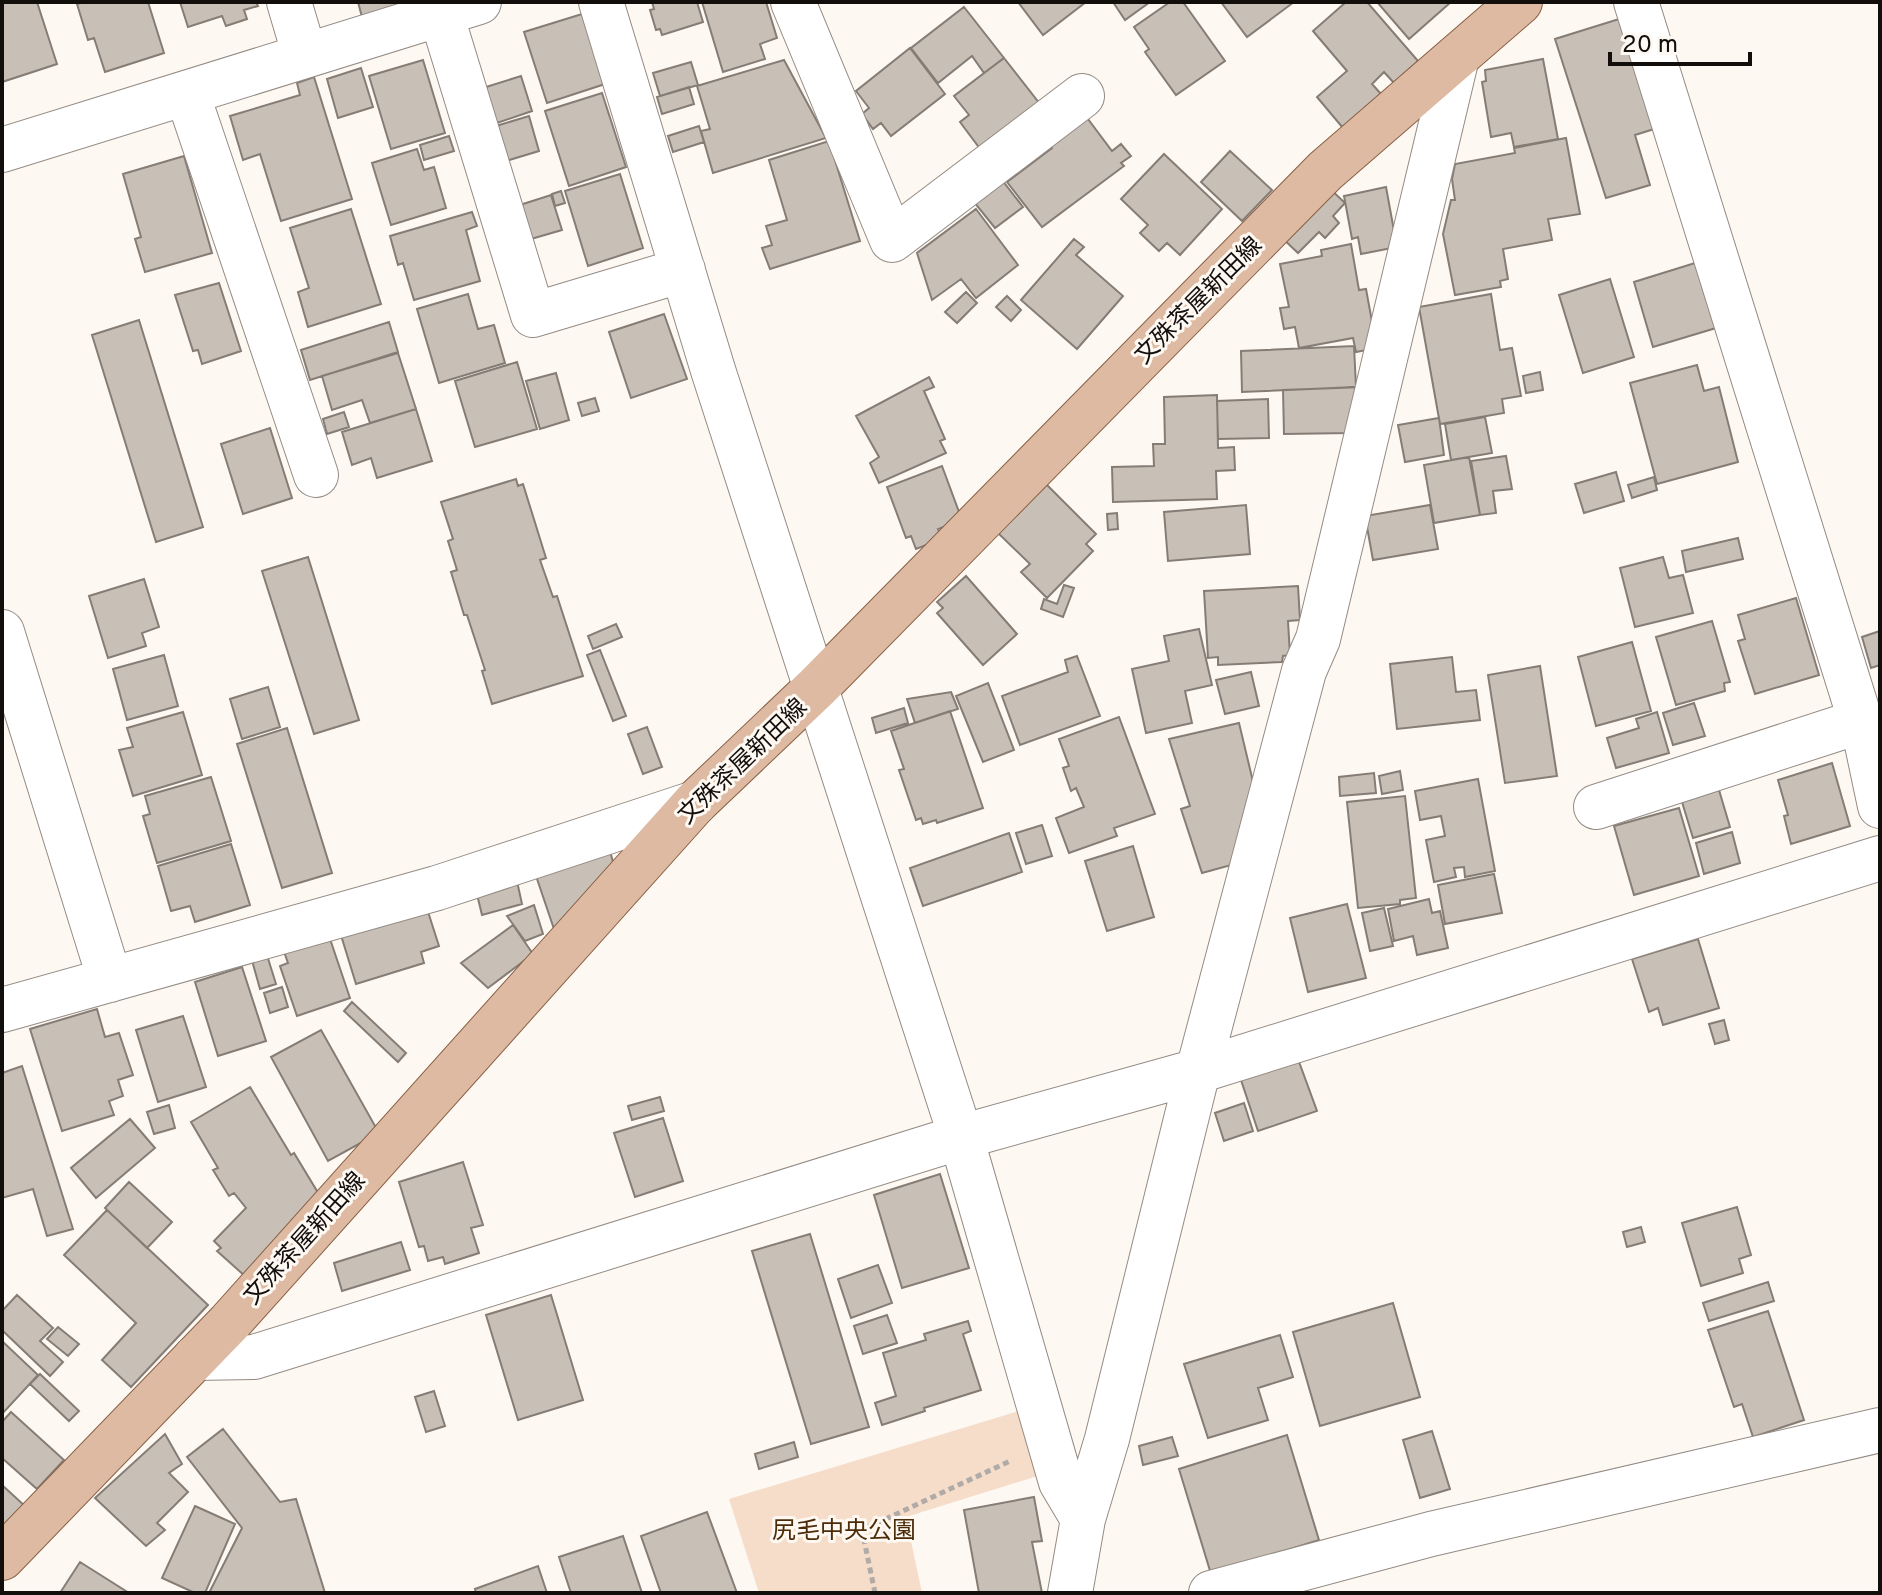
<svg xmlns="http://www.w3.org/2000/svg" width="1882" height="1595" font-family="Overpass,'Noto Sans JP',sans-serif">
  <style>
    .green { fill: #f6ddc9 }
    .building { fill: #c8c0b7; stroke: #857d75; stroke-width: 2 }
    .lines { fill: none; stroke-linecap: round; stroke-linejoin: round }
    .minor-casing { stroke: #948b84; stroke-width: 46 }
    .major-casing { stroke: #886045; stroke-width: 46 }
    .path { stroke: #b1aba7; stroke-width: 5; stroke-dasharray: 6 4; stroke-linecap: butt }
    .minor { stroke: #fff; stroke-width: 44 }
    .major { stroke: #ddbaa1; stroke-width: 44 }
    .labels { text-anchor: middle; stroke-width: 6; stroke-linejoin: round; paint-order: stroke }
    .street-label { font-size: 24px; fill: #120e0c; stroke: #fef8f3 }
    .park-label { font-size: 24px; fill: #4c2b08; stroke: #fef8f3 }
  </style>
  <rect width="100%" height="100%" fill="#fef8f3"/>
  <!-- green -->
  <path class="green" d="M1025 1409 1047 1473 906 1517 922 1593H759L729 1499Z"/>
  <!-- building -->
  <path class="building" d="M2 2H37L57 64 2 82Z
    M84 2H148L164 53 105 72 94 38 88 40 77 4Z
    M180 2H256L258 6 244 10 247 19 226 26 222 16 188 27Z
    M358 2H423L363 21Z
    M652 2H697L703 22 662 35 660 29 656 30 650 10 654 9Z
    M702 2H766L777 38 760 44 765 59 723 72Z
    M1018 2H1086L1043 35Z
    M1113 2H1150L1125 20Z
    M1170 2H1183L1225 61 1176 95 1145 52 1149 49 1134 27Z
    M1221 2H1294L1247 37Z
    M1346 2H1367L1418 61 1394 83 1384 72 1372 84 1381 94 1343 128 1317 97 1347 71 1313 31Z
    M1377 2H1451L1409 39Z
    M964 7 1004 58 984 73 972 56 938 83 911 48Z
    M582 14 605 84 547 103 524 32Z
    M1619 19 1654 129 1635 135 1650 185 1606 198 1555 39Z
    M910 48 945 94 891 136 881 123 873 129 862 114 869 108 856 91Z
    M1004 58 1040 104 981 150 960 122 969 115 954 96Z
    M1543 59 1558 139 1514 147 1511 133 1491 137 1482 82 1486 81 1485 70Z
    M423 60 445 133 391 149 369 76Z
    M784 60 826 138 713 173 701 131 710 129 697 86Z
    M691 62 698 85 660 96 653 73Z
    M361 68 373 107 338 118 327 79Z
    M521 76 532 111 494 124 483 88Z
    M314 77 352 199 281 221 260 154 243 160 230 116 300 95 297 83Z
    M689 87 694 104 662 114 657 97Z
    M602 93 626 167 569 186 545 111Z
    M1085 115 1112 151 1121 144 1131 156 1121 163 1124 166 1042 227 1007 182 1052 148 1048 143Z
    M529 116 539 151 506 161 496 126Z
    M699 126 704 142 673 152 668 136Z
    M449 136 454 151 424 160 420 145Z
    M1566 138 1580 214 1548 219 1552 240 1503 249 1508 279 1500 281 1501 287 1455 295 1443 234 1451 200H1455L1452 179 1455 164 1515 153 1514 148Z
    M829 141 860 241 770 269 762 248 772 245 766 226 787 220 769 160Z
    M417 149 424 170 434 167 446 208 391 225 372 163Z
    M1230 151 1272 190 1242 221 1201 182Z
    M1164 154 1222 209 1180 255 1167 243 1159 251 1140 233 1148 225 1121 199Z
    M184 156 212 253 145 272 135 239 141 237 123 174Z
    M620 174 643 248 588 266 565 191Z
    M1002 180 1023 207 995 228 974 202Z
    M1326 185 1345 203 1333 216 1339 223 1325 238 1319 232 1298 253 1278 234Z
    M1386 187 1397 247 1361 254 1358 237 1352 239 1344 196Z
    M561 191 565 203 555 206 552 194Z
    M551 195 562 230 531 239 520 205Z
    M351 209 381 304 308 327 298 292 309 288 290 228Z
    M976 209 1018 265 976 298 961 279 932 300 917 253Z
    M472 212 477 226 466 230 480 281 414 300 403 263 398 265 390 236Z
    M1074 239 1084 247 1076 255 1123 296 1077 349 1021 300Z
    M1351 244 1359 290 1366 289 1375 338 1372 349 1356 352 1353 338 1299 348 1295 327 1284 329 1280 308 1289 307 1280 264 1322 256 1321 250Z
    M1695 263 1716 328 1653 347 1634 282Z
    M1610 279 1634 357 1583 373 1559 295Z
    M219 283 241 351 202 364 198 350 193 351 175 295Z
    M966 292 977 303 957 323 945 312Z
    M468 294 478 329 494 325 505 363 439 383 417 309Z
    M1491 294 1500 350 1512 348 1521 396 1502 399 1504 413 1440 424 1419 307Z
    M1007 296 1021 310 1011 321 996 307Z
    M664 314 687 379 631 398 609 332Z
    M139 320 203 527 156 542 92 335Z
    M389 322 398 352 310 380 301 350Z
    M1354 346 1356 387 1242 392 1241 351Z
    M398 353 416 409 370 423 362 400 332 410 322 376Z
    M517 362 537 429 475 447 455 381Z
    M1697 365 1704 391 1719 387 1738 462 1657 484 1630 383Z
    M1540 372 1543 390 1526 393 1523 376Z
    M556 373 569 420 540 429 526 381Z
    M929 377 934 387 924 391 945 439 940 441 946 453 879 483 870 463 879 457 856 416Z
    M1364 387 1351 433 1284 434 1283 390Z
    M1217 395 1218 448 1234 447 1235 470 1216 471 1217 499 1113 502 1112 467 1154 466 1153 444H1165L1164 397Z
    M595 398 599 411 582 416 578 403Z
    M1268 399 1269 438 1218 439 1217 401Z
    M416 409 432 461 377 478 371 458 352 465 342 432Z
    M344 412 349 427 327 434 323 419Z
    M1485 417 1492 453 1451 460 1445 424Z
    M1439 418 1444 455 1405 462 1398 425Z
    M270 428 292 498 243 514 221 444Z
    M1506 456 1512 489 1493 491 1496 513 1480 515 1471 461Z
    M1469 457 1480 515 1434 523 1424 465Z
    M942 466 962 520 938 529 942 539 916 549 911 536 906 538 887 487Z
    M1616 472 1624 501 1584 513 1575 484Z
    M1654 477 1657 490 1632 498 1628 485Z
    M516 479 518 486 523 484 546 558 540 560 553 597 557 596 583 676 492 704 482 671 485 670 467 615H464L451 572 457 570 448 541 453 539 441 502Z
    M1046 484 1096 534 1086 544 1093 551 1047 598 1021 572 1030 564 998 533Z
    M1246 505 1250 554 1168 561 1164 512Z
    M1430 505 1438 549 1373 560 1365 516Z
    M1117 513 1118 529 1108 530 1107 514Z
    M1738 538 1743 559 1686 572 1682 551Z
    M308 557 359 720 314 734 262 571Z
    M1663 557 1669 578 1683 575 1693 613 1635 627 1620 568Z
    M966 576 1017 634 983 665 937 613 943 608 937 602Z
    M144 579 159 627 142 633 146 646 108 658 89 596Z
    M1064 585 1074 588 1063 617 1041 609 1044 599 1057 604Z
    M1298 586 1300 620 1288 621 1290 655 1283 656 1282 662 1218 665V657L1208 658 1204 591Z
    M1796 598 1819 675 1755 694 1738 641 1745 639 1738 615Z
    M1712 621 1730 682 1724 683 1725 691 1676 705 1656 637Z
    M616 624 622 637 593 649 588 636Z
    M1199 629 1212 685 1185 691 1192 723 1146 733 1132 669 1169 661 1164 636Z
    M1880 631V665L1871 668 1862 637Z
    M1632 642 1651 711 1596 726 1578 657Z
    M600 650 626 716 613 721 587 655Z
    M164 655 178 706 127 720 113 669Z
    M1077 656 1100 716 1020 745 1002 696 1068 672 1065 660Z
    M1452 657 1456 692 1476 690 1480 720 1397 729 1390 664Z
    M1540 666 1557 776 1505 783 1488 675Z
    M1251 672 1259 706 1225 714 1216 680Z
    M988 683 1014 750 983 762 956 696Z
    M268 687 280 727 242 739 230 699Z
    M951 692 958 709 915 723 907 699Z
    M1694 703 1705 736 1673 745 1663 713Z
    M904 708 908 723 876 733 872 718Z
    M950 711 983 808 937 823 936 820 923 824 921 818 916 820 899 770 904 769 891 731Z
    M183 712 202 775 133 796 119 750 133 747 127 728Z
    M1657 712 1669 753 1616 768 1607 738 1639 728 1636 719Z
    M1119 717 1155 814 1114 828 1117 836 1069 853 1056 818 1084 807 1076 788 1071 791 1063 768 1069 766 1059 739Z
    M1239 723 1255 790 1235 864 1202 873 1181 809 1190 806 1169 739Z
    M647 727 662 767 643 774 628 734Z
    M287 728 332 873 282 888 237 744Z
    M1832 763 1850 826 1791 844 1784 816 1788 815 1778 780Z
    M1400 771 1403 790 1382 794 1379 776Z
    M1374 773 1376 793 1340 796 1339 777Z
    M211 777 231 841 157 863 143 816 150 814 145 796Z
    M1478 779 1495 871 1465 877 1464 867 1454 868 1456 877 1434 882 1426 840 1445 836 1441 816 1420 820 1415 791Z
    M1719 790 1730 827 1693 838 1682 802Z
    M1405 796 1416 898 1400 900V904L1358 908 1347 802Z
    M1679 808 1699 876 1634 895 1614 826Z
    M1042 825 1052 856 1026 864 1016 833Z
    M1732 832 1740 863 1704 874 1696 843Z
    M1009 833 1022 872 923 906 910 868Z
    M231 844 250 905 195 922 190 906 171 911 158 866Z
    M1133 846 1154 917 1107 931 1085 861Z
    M609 848 616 872 554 929 533 867Z
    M515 872 522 904 482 915 474 882Z
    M1494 874 1502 913 1445 924 1438 885Z
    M422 893 439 946 421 952 424 963 356 984 340 932Z
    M1429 899 1432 913 1440 911 1448 948 1417 955 1413 936 1394 941 1388 909Z
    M1347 904 1366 978 1308 992 1290 918Z
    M534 905 543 934 525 941 507 916Z
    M1384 908 1393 946 1370 951 1362 913Z
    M513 925 533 954 488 988 461 963Z
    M327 930 350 998 297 1016 280 966 288 963 282 946Z
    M1698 939 1719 1008 1663 1025 1658 1008 1649 1012 1632 959Z
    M266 952 276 984 260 989 251 957Z
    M242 967 266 1041 218 1056 195 982Z
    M282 987 288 1007 270 1013 264 993Z
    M352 1002 406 1053 398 1062 344 1011Z
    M97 1009 105 1037 119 1033 133 1075 118 1080 123 1096 109 1101 114 1115 62 1131 30 1029Z
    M183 1016 206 1087 158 1102 136 1030Z
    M1724 1020 1729 1040 1715 1044 1709 1024Z
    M321 1030 379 1133 328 1161 271 1057Z
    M1298 1059 1317 1111 1258 1131 1241 1080Z
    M22 1066 73 1229 47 1236 33 1189 2 1198V1073Z
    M250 1087 291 1155 294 1153 320 1196 246 1277 217 1251 221 1248 214 1241 246 1208 234 1193 229 1196 213 1170 218 1168 191 1122Z
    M660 1097 664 1111 632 1120 628 1106Z
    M1244 1103 1253 1131 1224 1141 1215 1113Z
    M169 1105 175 1128 154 1134 147 1112Z
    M663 1118 683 1181 635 1197 614 1133Z
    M130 1119 155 1148 96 1198 71 1168Z
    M463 1162 483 1225 471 1228 479 1253 445 1264 443 1257 428 1261 424 1246 419 1247 399 1182Z
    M940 1174 969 1268 902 1288 874 1195Z
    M129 1182 172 1222 147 1248 105 1208Z
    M1737 1207 1751 1255 1739 1259 1743 1273 1701 1286 1682 1223Z
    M107 1210 208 1305 131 1387 102 1360 136 1323 64 1255Z
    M1641 1227 1645 1242 1627 1247 1623 1232Z
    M810 1234 869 1427 811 1444 752 1251Z
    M401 1242 410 1270 342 1291 334 1263Z
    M878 1265 892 1303 851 1318 838 1279Z
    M1768 1282 1774 1301 1709 1321 1703 1303Z
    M17 1295 53 1328 40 1341 63 1362 50 1376 2 1330V1311Z
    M551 1295 583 1400 518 1420 486 1315Z
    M1393 1303 1420 1397 1320 1426 1293 1332Z
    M1768 1311 1804 1420 1753 1437 1742 1404 1734 1407 1708 1330Z
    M887 1315 897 1343 863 1354 854 1326Z
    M968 1321 971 1331 963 1334 981 1390 924 1408 925 1411 882 1425 875 1403 896 1396 883 1353 926 1340 924 1334Z
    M58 1327 79 1344 68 1356 47 1339Z
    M1280 1335 1293 1377 1258 1388 1268 1420 1208 1438 1184 1364Z
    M2 1341 38 1375 2 1414Z
    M40 1374 79 1411 69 1421 30 1384Z
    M434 1391 445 1426 426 1432 415 1397Z
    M11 1412 64 1460 37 1489 2 1458V1422Z
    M223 1429 280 1502 296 1499 325 1593H209L242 1528 187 1457Z
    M1432 1431 1450 1489 1420 1498 1403 1440Z
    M165 1434 182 1464 169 1473 188 1492 157 1523 165 1530 146 1546 95 1498Z
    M1287 1435 1319 1540 1211 1574 1179 1469Z
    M1172 1437 1178 1456 1143 1465 1139 1446Z
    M794 1442 798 1457 759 1469 755 1454Z
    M2 1485 26 1507 2 1534Z
    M1034 1497 1042 1541 1032 1542 1042 1593H979L964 1510Z
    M195 1506 235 1524 205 1593H195L162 1578Z
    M707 1512 737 1593H661L641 1536Z
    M623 1536 642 1593H571L559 1557Z
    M80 1562 129 1593H60Z
    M538 1566 547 1593H476L475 1589Z"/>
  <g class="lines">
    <defs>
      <path id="minor" d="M289 2 305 56
        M601 2 713 370 961 1137 1061 1482 1083 1519
        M793 2 892 240 1082 96
        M1636 2 1865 735 1880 806
        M441 14 533 315 683 270
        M187 93 316 475
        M2 150 479 2
        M2 632 110 980
        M1596 807 1861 721
        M2 1010 437 888 695 803
        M195 1358 254 1357 961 1137 1198 1071 1880 858
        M1070 1593 1083 1519 1107 1439 1198 1071 1304 671 1318 639 1457 57
        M1211 1593 1431 1534 1880 1430"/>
      <path id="major" d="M2 1558 229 1323 695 803 817 687 1325 171 1520 2"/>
    </defs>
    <!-- minor casing -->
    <use href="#minor" class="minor-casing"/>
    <!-- major casing -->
    <use href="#major" class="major-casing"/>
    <!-- path -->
    <path class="path" d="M875 1593 862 1530 1010 1461"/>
    <!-- minor -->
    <use href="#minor" class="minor"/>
    <!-- major -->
    <use href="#major" class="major"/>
  </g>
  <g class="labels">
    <!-- street labels -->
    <g class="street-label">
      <text transform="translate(1198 300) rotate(-45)" y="8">文殊茶屋新田線</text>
      <text transform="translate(742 761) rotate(-44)" y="8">文殊茶屋新田線</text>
      <text transform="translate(304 1238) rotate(-48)" y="8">文殊茶屋新田線</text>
    </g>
    <!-- park labels -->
    <g class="park-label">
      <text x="844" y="1538">尻毛中央公園</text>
    </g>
  </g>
  <!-- border -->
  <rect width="1882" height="1595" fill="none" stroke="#120e0c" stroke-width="8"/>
  <!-- scale -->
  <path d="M1610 52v12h140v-12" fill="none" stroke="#120e0c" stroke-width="4"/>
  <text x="1622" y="52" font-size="24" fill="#120e0c" stroke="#fef8f3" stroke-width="6" paint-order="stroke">20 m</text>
</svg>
